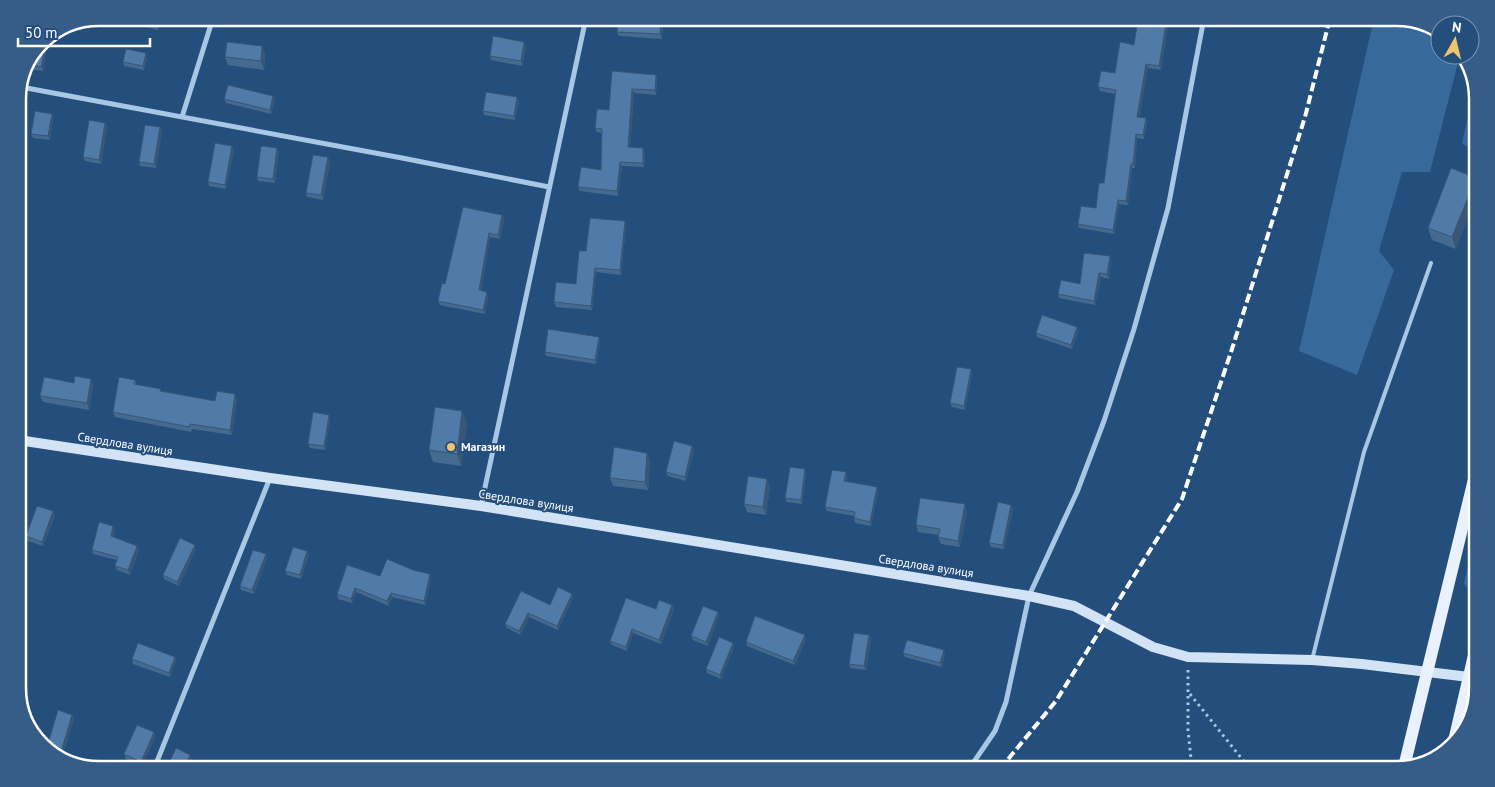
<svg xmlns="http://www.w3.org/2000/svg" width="1495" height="787" font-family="'PT Sans',sans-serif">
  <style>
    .green { fill: #37699a }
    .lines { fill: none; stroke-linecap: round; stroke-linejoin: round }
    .path { stroke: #a8c7e5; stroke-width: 3; stroke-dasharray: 2.5 4; stroke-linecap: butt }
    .lane { stroke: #a8c7e5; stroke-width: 4 }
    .street { stroke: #a8c7e5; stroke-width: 5 }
    .secondary { stroke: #d2e3f5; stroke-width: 10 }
    .primary { stroke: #e9f1fd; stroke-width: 12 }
    .rail { stroke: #fff; stroke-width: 4; stroke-dasharray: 9 4; stroke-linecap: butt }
    .wall { fill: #456a90 }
    .shaded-wall { fill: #385676 }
    .building { fill: #507ba8; stroke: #385676 }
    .poi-dot { fill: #f0c36c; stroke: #244f7d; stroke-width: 2 }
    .labels { text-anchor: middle; stroke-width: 4; stroke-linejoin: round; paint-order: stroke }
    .street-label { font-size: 12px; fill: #fff; stroke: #244f7d }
    .poi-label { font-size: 12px; font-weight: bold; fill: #fff; stroke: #244f7d; text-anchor: start }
    .rim { fill: none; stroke: #fff; stroke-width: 2.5 }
  </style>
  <rect width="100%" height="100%" fill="#244f7d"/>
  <!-- green -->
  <path class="green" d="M1374 18C1396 17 1423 19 1440 33V55H1460L1430 172H1402L1379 251 1394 270 1357 375 1299 351Z
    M1475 87 1477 95V154L1462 143Z
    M1477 527V578L1473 588 1468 589 1464 583Z"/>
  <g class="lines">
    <!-- path -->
    <path class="path" d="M1188 670V730L1192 769
      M1190 694 1250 769"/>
    <!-- lane -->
    <path class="lane" d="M1312 660 1364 452 1431 263"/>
    <!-- street -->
    <path class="street" d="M21 87 402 158 549 187
      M182 117 213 18
      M481 506 586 18
      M154 769 270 478
      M969 769 995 731 1006 702 1029 596 1077 492 1104 421 1134 329 1168 208 1204 18"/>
    <!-- secondary -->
    <path class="secondary" d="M18 440 270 478 481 506 1029 596 1074 606 1153 647 1188 657 1312 660 1362 664 1469 677"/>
    <!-- primary -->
    <path class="primary" d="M1454 741 1477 642
      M1404 767 1477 467"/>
    <!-- rail -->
    <path class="rail" d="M1000 769 1056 701 1182 499 1232 349 1305 117 1330 18"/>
  </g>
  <!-- wall -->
  <path class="wall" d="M131 18H161L158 30 132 23Z
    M1169 18 1161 70 1148 68 1139 117 1147 122 1144 139 1137 138 1135 168H1132L1128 205 1119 204 1114 234 1079 228 1078 224 1096 208 1104 183 1116 94 1100 91 1098 87 1115 73Z
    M663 23 662 39 619 36 617 32Z
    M42 41 43 71 29 69Z
    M262 46 265 54 264 70 228 65 225 57Z
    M526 46 522 66 491 60 490 56Z
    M147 58 144 70 124 66 123 62Z
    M612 71 656 75 657 79 656 95 634 93 630 147 645 152 644 167 622 166 618 196 580 191 578 187 601 170 602 133 597 132 595 128 609 110Z
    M224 99 275 100 271 114 226 103Z
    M519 101 515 120 484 115 483 111Z
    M52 114 53 118 50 140 33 138 31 134Z
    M105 123 107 127 101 164 85 161 83 157Z
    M162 131 156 168 140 166 139 162Z
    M234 150 226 189 209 186 208 182Z
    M279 152 275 183 258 181 257 177Z
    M328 157 330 162 323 200 307 197 306 193Z
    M1476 178 1456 249 1432 240 1428 228Z
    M502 215 504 219 500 239 490 237 481 291 488 296 485 314 440 305 438 301 445 284Z
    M625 221 626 226 621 275 596 272 592 310 556 307 554 302 576 284 586 251Z
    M1110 256 1111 260 1109 279 1101 277 1095 305 1059 298 1058 294 1080 284Z
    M1077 327 1078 331 1072 349 1037 337 1036 333Z
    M599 337 600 341 596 364 546 356 545 352Z
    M971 369 972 373 965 410 952 407 950 403Z
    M135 380 137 385 161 391 215 401 237 399 232 435 192 429 191 432 115 417 113 412Z
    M74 383 93 385 89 410 43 402 40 396Z
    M329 415 330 419 325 450 310 448 308 444Z
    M467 423 461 466 433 462 429 450Z
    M692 446 694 450 686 481 668 476 666 472Z
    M647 453 650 462 648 490 613 486 610 478Z
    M846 472 847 477 846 481 878 491 871 526 855 523 854 518V516L827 511 825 507Z
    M806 473 802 504 787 502 785 498Z
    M767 479 770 487 766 515 747 512 744 504Z
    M1013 509 1004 549 991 547 989 543Z
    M967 511 960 547 941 544 938 537 939 535 918 532 916 525Z
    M55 516 43 546 28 541 26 536Z
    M113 526 115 530 113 537 139 550 130 575 117 570 115 566 117 560 93 554 92 550Z
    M196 549 179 586 164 579 163 575Z
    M307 551 309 555 301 579 287 575 285 571Z
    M266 554 267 558 254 594 241 590 240 586Z
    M380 576 431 578 425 605 392 597 389 606 356 592 352 603 338 599 337 594Z
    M521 591 550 605 572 594 573 598 558 630 529 617 521 635 507 628 505 624Z
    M672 605 674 609 661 644 633 633 627 651 612 645 610 641 656 609Z
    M718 612 719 616 708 646 693 640 691 636Z
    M869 635 871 639 866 670 850 668 849 664Z
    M806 639 795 665 747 646 746 642Z
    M733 643 734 647 721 679 707 673 706 669Z
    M903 653 945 654 942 667 905 657Z
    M175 657 176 661 170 677 133 664 132 659Z
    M72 715 74 719 62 756 55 754 47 747Z
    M154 732 155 737 142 766 126 759 124 754Z"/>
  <!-- shaded-wall -->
  <path class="shaded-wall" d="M159 18H161L158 30 157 26Z
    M661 18 663 23 662 39 660 34Z
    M1167 18H1169L1161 70 1159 66Z
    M49 38 43 71 41 67 47 39Z
    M524 42 526 46 522 66 521 61Z
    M262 46 265 54 264 70 261 61Z
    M146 53 147 58 144 70 143 66Z
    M1146 64 1148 68 1139 121 1137 117Z
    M656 75 657 79 656 95 655 90Z
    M632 89 634 93 630 151 628 147Z
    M273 96 275 100 271 114 270 110Z
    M517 97 519 101 515 120 514 116Z
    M52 114 53 118 50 140 48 136Z
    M1146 118 1147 122 1144 139 1143 135Z
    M105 123 107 127 101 164 99 160Z
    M160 127 162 131 156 168 154 164Z
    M1136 134 1137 138 1135 168 1133 164Z
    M232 146 234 150 226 189 225 185Z
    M277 148 279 152 275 183 273 179Z
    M643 148 645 152 644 167 643 163Z
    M328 157 330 162 323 200 321 195Z
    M620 162 622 166 618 196 617 191Z
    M1131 164 1132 168 1128 205 1126 201Z
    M1476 178 1477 183V197L1456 249 1452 237Z
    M1118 200 1119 204 1114 234 1113 230Z
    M502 215 504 219 500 239 498 235Z
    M625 221 626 226 621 275 620 270Z
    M489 233 490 237 481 295 479 290Z
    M1110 256 1111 260 1109 279 1107 274Z
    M595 268 596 272 592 310 591 306Z
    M1099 273 1101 277 1095 305 1094 301Z
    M487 292 488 296 485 314 483 310Z
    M1077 327 1078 331 1072 349 1071 345Z
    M599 337 600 341 596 364 595 360Z
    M971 369 972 373 965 410 964 406Z
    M91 379 93 385 89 410 87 403Z
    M235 394 237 399 232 435 230 430Z
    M462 411 467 423 461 466 457 454Z
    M329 415 330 419 325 450 324 446Z
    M692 446 694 450 686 481 685 477Z
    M647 453 650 462 648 490 645 482Z
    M805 469 806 473 802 504 801 500Z
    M846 472 847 477 846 485 844 481Z
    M767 479 770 487 766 515 763 507Z
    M877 487 878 491 871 526 870 522Z
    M965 504 967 511 960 547 958 541Z
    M1011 505 1013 509 1004 549 1003 545Z
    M53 511 55 516 43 546 42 542Z
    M113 526 115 530 112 540 111 536Z
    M195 545 196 549 179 586 177 582Z
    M137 546 139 550 130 575 128 570Z
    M307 551 309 555 301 579 300 575Z
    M266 554 267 558 254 594 252 590Z
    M430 574 431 578 425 605 424 601Z
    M355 588 356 592 352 603 351 599Z
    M391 593 392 597 389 606 387 601Z
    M572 594 573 598 558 630 557 626Z
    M672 605 674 609 661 644 659 640Z
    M718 612 719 616 708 646 706 642Z
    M528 613 529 617 521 635 519 631Z
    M632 629 633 633 627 651 626 647Z
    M805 635 806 639 795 665 793 661Z
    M869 635 871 639 866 670 864 666Z
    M733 643 734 647 721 679 720 675Z
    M944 650 945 654 942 667 940 663Z
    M175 657 176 661 170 677 169 673Z
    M72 715 74 719 62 756 61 752Z
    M154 732 155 737 142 766 141 762Z
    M190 755 192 759 187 770H183Z"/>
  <!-- building -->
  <path class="building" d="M131 18H159L157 26 131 19Z
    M618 18H661L660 34 617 32Z
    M1138 18H1167L1159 66 1146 64 1137 117 1146 118 1143 135 1136 134 1133 164H1131L1126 201 1118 200 1113 230 1078 224 1081 206 1096 208 1099 183H1104L1116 90 1098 87 1101 71 1115 73 1120 42 1134 45Z
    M493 36 524 42 521 61 490 56Z
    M47 39 41 67 31 65 42 41Z
    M227 42 262 46 261 61 225 57Z
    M126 49 146 53 143 66 123 62Z
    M612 71 656 75 655 90 632 89 628 147 643 148V163L620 162 617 191 578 187 581 167 601 170 602 129 595 128 597 109 609 110Z
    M228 85 273 96 270 110 224 99Z
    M486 92 517 97 514 116 483 111Z
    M35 111 52 114 48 136 31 134Z
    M89 120 105 123 99 160 83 157Z
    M145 125 160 127 154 164 139 162Z
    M215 143 232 146 225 185 208 182Z
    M261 146 277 148 273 179 257 177Z
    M313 155 328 157 321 195 306 193Z
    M1451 168 1476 178 1452 237 1428 228Z
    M463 207 502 215 498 235 489 233 479 290 487 292 483 310 438 301 442 283 445 284Z
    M590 218 625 221 620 270 595 268 591 306 554 302 556 282 576 284 579 251H586Z
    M1084 253 1110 256 1107 274 1099 273 1094 301 1058 294 1061 280 1080 284Z
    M1042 315 1077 327 1071 345 1036 333Z
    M548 329 599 337 595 360 545 352Z
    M957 367 971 369 964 406 950 403Z
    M75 376 91 379 87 403 40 396 44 377 74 383Z
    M119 377 135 380 134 384 161 389 160 391 215 401 217 391 235 394 230 430 190 424 189 427 113 412Z
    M435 407 462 411 457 454 429 450Z
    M313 412 329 415 324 446 308 444Z
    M674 441 692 446 685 477 666 472Z
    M614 447 647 453 645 482 610 478Z
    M790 467 805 469 801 500 785 498Z
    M832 470 846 472 844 481 877 487 870 522 854 518 855 512 825 507Z
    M748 476 767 479 763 507 744 504Z
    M920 498 965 504 958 541 938 537 940 529 916 525Z
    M998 502 1011 505 1003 545 989 543Z
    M37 506 53 511 42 542 26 536Z
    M99 522 113 526 111 536 137 546 128 570 115 566 118 557 92 550Z
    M180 538 195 545 177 582 163 575Z
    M293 547 307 551 300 575 285 571Z
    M253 550 266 554 252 590 240 586Z
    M387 559 413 570 430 574 424 601 391 593 387 601 355 588 351 599 337 594 347 565 380 576Z
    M558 587 572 594 557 626 528 613 519 631 505 624 521 591 550 605Z
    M626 598 656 609 659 600 672 605 659 640 632 629 626 647 610 641Z
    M703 606 718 612 706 642 691 636Z
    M755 616 805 635 793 661 746 642Z
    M854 633 869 635 864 666 849 664Z
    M719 637 733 643 720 675 706 669Z
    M907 640 944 650 940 663 903 653Z
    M138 643 175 657 169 673 132 659Z
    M58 710 72 715 61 752 49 748 47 747Z
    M137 725 154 732 141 762 124 754Z
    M176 748 190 755 183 770H166Z
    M251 760 266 766 265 770H247Z"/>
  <!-- markers -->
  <circle class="poi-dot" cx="451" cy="447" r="5"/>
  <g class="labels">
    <!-- street labels -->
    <g class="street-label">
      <text transform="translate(125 444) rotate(9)" y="4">Свердлова вулиця</text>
      <text transform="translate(526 501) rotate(9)" y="4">Свердлова вулиця</text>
      <text transform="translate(926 566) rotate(9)" y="4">Свердлова вулиця</text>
    </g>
    <!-- poi labels -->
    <g class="poi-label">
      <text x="461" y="451">Mагазин</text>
    </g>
  </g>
  <!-- crop -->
  <path d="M0 0H1495V787H0ZM99 26H1396A73 73 0 0 1 1469 99V688A73 73 0 0 1 1396 761H99A73 73 0 0 1 26 688V99A73 73 0 0 1 99 26Z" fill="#365d87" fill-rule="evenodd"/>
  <path class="rim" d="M99 26H1396A73 73 0 0 1 1469 99V688A73 73 0 0 1 1396 761H99A73 73 0 0 1 26 688V99A73 73 0 0 1 99 26Z"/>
  <!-- north arrow -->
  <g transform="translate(1455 40) rotate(8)"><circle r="24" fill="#244f7d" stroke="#7c95b1"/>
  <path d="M0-4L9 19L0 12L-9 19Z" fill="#f0c36c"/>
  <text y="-8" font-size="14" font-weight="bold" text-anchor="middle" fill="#ffffff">N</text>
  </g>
  <!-- scale -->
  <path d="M18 38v8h132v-8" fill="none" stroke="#ffffff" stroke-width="2.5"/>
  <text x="25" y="38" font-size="15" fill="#ffffff" stroke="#244f7d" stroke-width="4" paint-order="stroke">50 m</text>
</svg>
